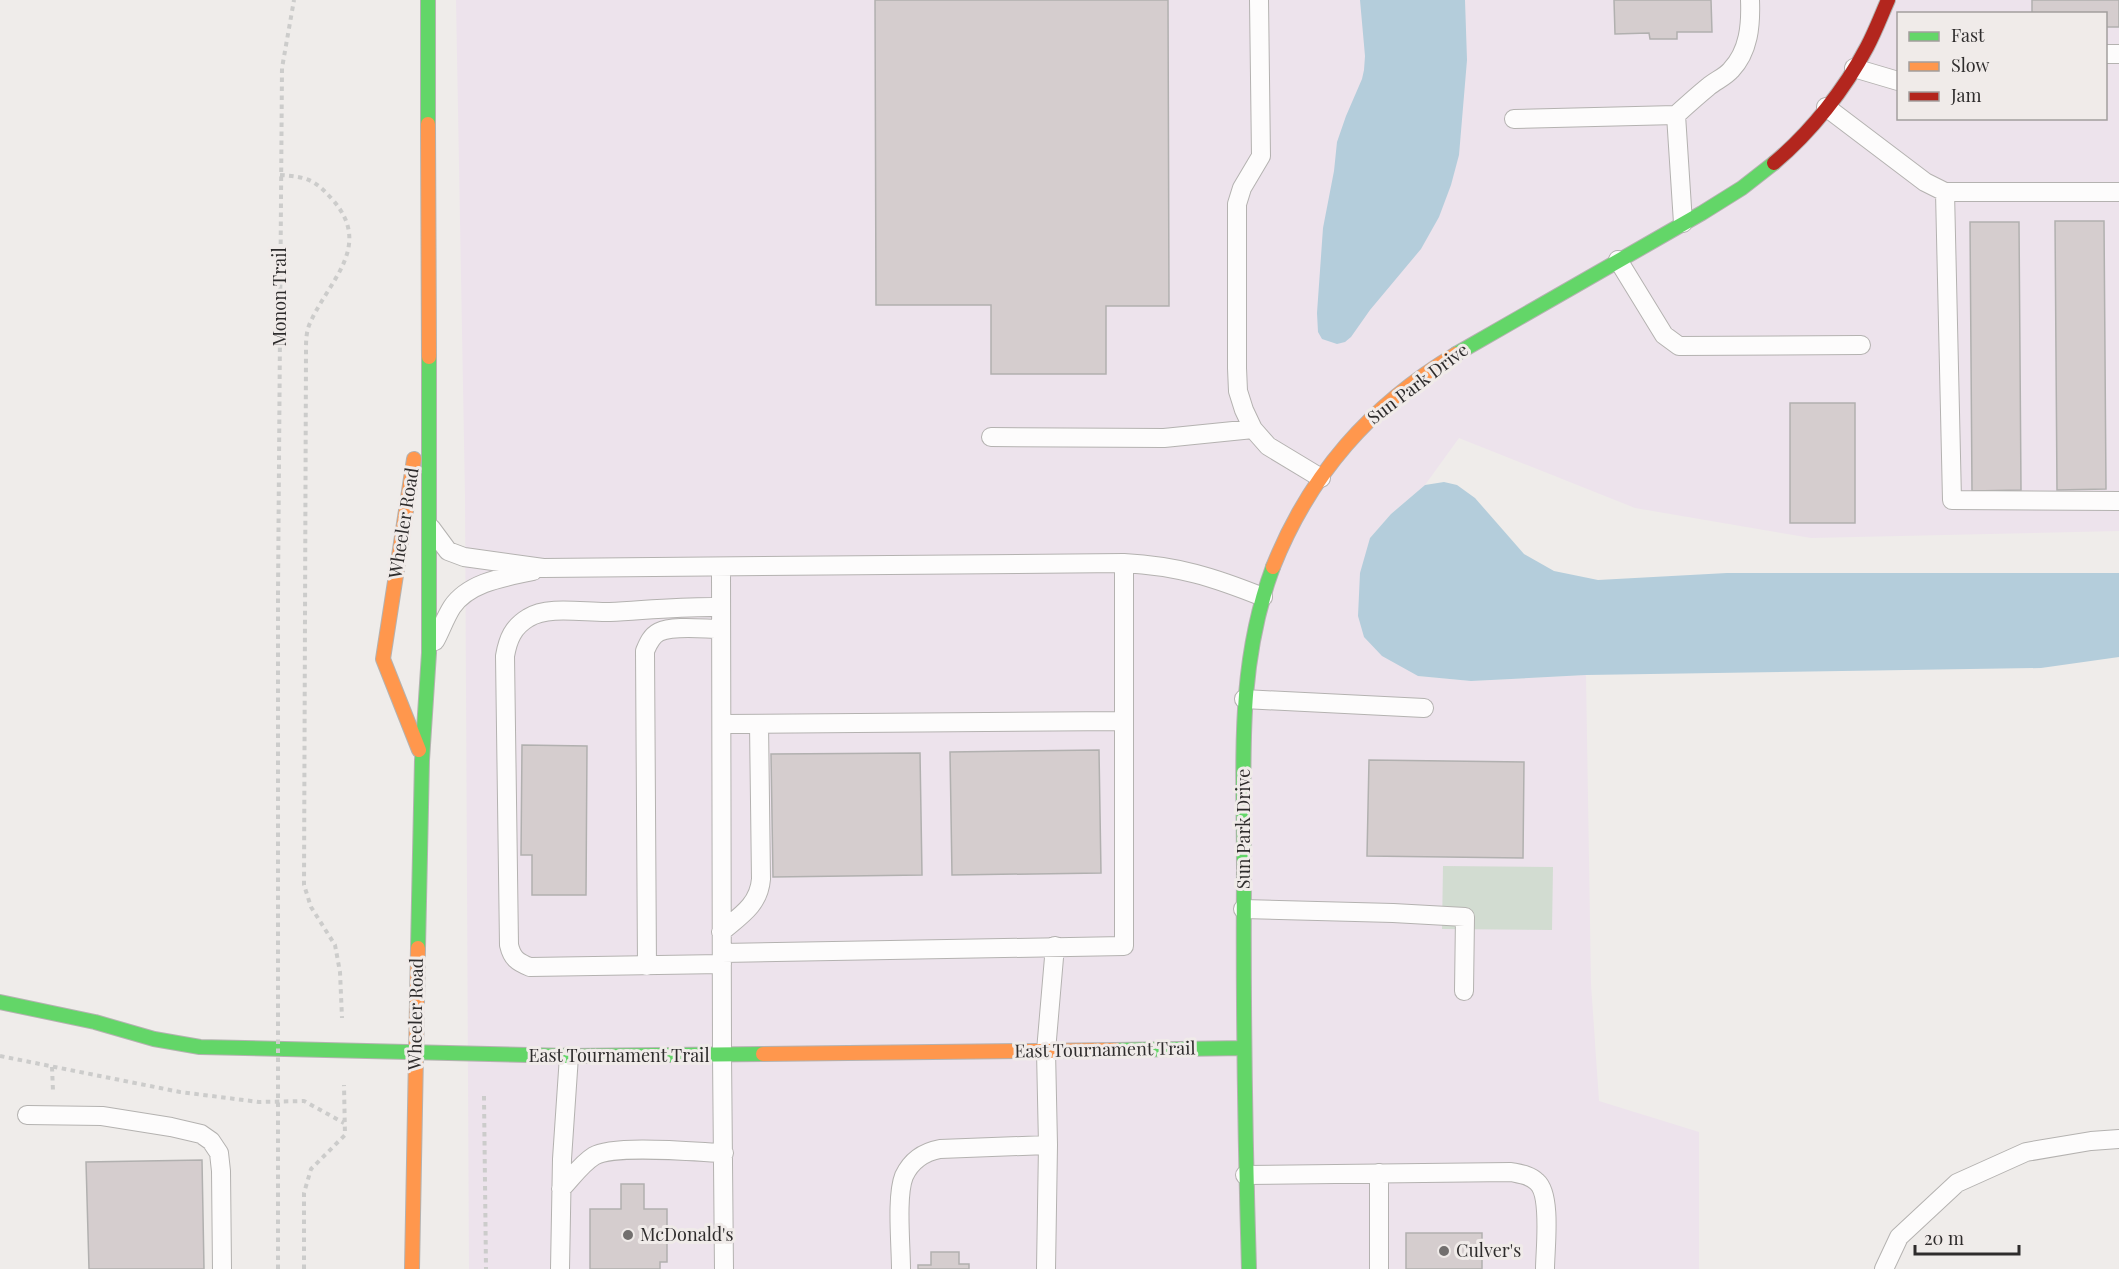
<svg xmlns="http://www.w3.org/2000/svg" width="2119" height="1269" font-family="'Playfair Display',serif">
  <style>
    .commercial { fill: #ede3ec; fill-rule: evenodd }
    .green { fill: #d2dcd1 }
    .water { fill: #b4cddb }
    .building { fill: #d5cdce; stroke: #b1b0af; stroke-width: 1.5 }
    .lines { fill: none; stroke-linecap: round; stroke-linejoin: round }
    .lane-casing { stroke: #b4b2b0; stroke-width: 20 }
    .fast-casing { stroke: #b4b2b0; stroke-width: 16 }
    .slow-casing { stroke: #b4b2b0; stroke-width: 16 }
    .jam-casing { stroke: #b4b2b0; stroke-width: 16 }
    .path { stroke: #cccccb; stroke-width: 4; stroke-dasharray: 4.5 4.5; stroke-linecap: butt }
    .lane { stroke: #fdfcfc; stroke-width: 18 }
    .fast { stroke: #63d668; stroke-width: 14 }
    .slow { stroke: #ff974d; stroke-width: 14 }
    .jam { stroke: #b3261e; stroke-width: 14 }
    .path-bridge { stroke: #cccccb; stroke-width: 4; stroke-dasharray: 4.5 4.5; stroke-linecap: butt }
    .poi-dot { fill: #726f6e; stroke: #f0ebe9; stroke-width: 2 }
    .labels { text-anchor: middle; stroke-width: 6; stroke-linejoin: round; paint-order: stroke }
    .street-label { font-size: 18px; fill: #2e2c2c; stroke: #f0ebe9 }
    .poi-label { font-size: 18px; fill: #2e2c2c; stroke: #f0ebe9; text-anchor: start }
  </style>
  <rect width="100%" height="100%" fill="#efecea"/>
  <!-- commercial -->
  <path class="commercial" d="M456 0H2119V531L1811 538 1635 508 1459 438 1425 485 1391 514 1370 538 1418 676 1471 681 1586 675 1591 984 1599 1101 1699 1132V1269H469L465 496ZM1898 14H2106V118H1898Z"/>
  <!-- green -->
  <path class="green" d="M1443 866 1553 867 1552 930 1442 929Z"/>
  <!-- water -->
  <path class="water" d="M1360 0H1465L1467 60 1459 155 1451 185 1439 217 1421 249 1370 310 1351 337 1345 342 1337 344 1322 339 1318 332 1317 313 1323 228 1334 171 1337 142 1346 116 1362 79 1364 70 1365 56Z
    M1444 482 1457 485 1475 498 1524 554 1554 571 1598 580 1727 573H2119V657L2041 668 1586 675 1471 681 1418 676 1382 656 1364 637 1358 616 1360 573 1370 538 1391 514 1425 485Z"/>
  <!-- building -->
  <path class="building" d="M875 0H1168L1169 306H1106V374H991V305H876Z
    M1614 0H1711L1712 32H1677V39H1650L1649 33 1615 34Z
    M2032 0H2119V27H2106V14H2032Z
    M2055 221H2104L2106 489 2057 490Z
    M1970 222H2019L2021 490 1972 491Z
    M1790 403H1855V523H1790Z
    M522 745 587 746 586 895H532V855H521Z
    M1099 750 1101 873 952 875 950 752Z
    M920 753 922 875 773 877 771 754Z
    M1369 760 1524 762 1523 858 1367 856Z
    M202 1160 204 1269H89L86 1162Z
    M621 1184H644V1209H667V1262H660V1269H590V1209H621Z
    M1406 1233H1482V1269H1406Z
    M931 1252H959V1264H969V1269H918V1265H931Z"/>
  <g class="lines">
    <defs>
      <path id="lane" d="M1259 0 1261 156 1242 188 1237 204V368L1238 391 1244 410 1253 429 1268 446 1321 478
        M2106 54H2119
        M1854 68 1898 81
        M1826 107 1925 182 1945 192H2119
        M1514 119 1676 115
        M1945 192 1952 500 2119 501
        M1683 223 1676 115C1687 105 1697 96 1708 87 1715 81 1725 77 1731 70 1749 51 1751 25 1750 0
        M1618 260 1664 335 1679 346 1861 345
        M991 437 1164 438 1253 429
        M431 528 448 551 464 557 543 568 1124 563C1178 566 1213 577 1263 597
        M721 567 722 1055 724 1269
        M721 607C684 606 647 610 610 612 586 613 548 605 528 618 513 627 508 639 505 656L509 945C512 958 517 962 530 967L722 964
        M435 641C441 630 445 618 452 607 469 582 505 577 533 571
        M1244 699 1424 708
        M722 724 1123 721
        M1243 909 1393 913 1465 917 1464 991
        M721 932C740 916 759 905 761 879L759 724
        M722 953 1124 946V563
        M647 966 645 651C648 644 651 636 659 632 673 625 704 629 721 629
        M27 1115 102 1116 171 1127 201 1134 211 1141 219 1153 221 1171 222 1269
        M1245 1175 1511 1172C1521 1174 1530 1175 1537 1182 1552 1195 1545 1250 1545 1269
        M561 1189C571 1179 581 1164 594 1156 614 1144 697 1152 724 1153
        M560 1269 562 1159 569 1056
        M901 1269C901 1245 896 1196 904 1176 911 1161 924 1152 940 1149L1048 1145
        M1046 1269 1048 1145 1046 1051 1055 946
        M1379 1269V1173
        M1884 1269 1899 1237 1957 1183 2026 1152 2091 1141 2119 1139"/>
      <path id="fast" d="M428 0V124
        M1456 354 1702 213 1742 188 1774 163
        M418 948 422 760 429 653V357
        M0 1002 95 1022 154 1039 200 1047 569 1056 763 1054
        M1116 1050 1243 1048
        M1249 1269C1245 1135 1243 1002 1244 868 1244 763 1236 667 1273 567"/>
      <path id="slow" d="M428 124 429 357
        M414 459 383 659 419 750
        M1273 567C1310 474 1370 406 1456 354
        M763 1054 1116 1050
        M412 1269 418 948"/>
      <path id="jam" d="M1774 163C1811 132 1845 89 1867 47 1875 32 1881 16 1888 0"/>
    </defs>
    <!-- lane casing -->
    <use href="#lane" class="lane-casing"/>
    <!-- fast casing -->
    <use href="#fast" class="fast-casing"/>
    <!-- slow casing -->
    <use href="#slow" class="slow-casing"/>
    <!-- jam casing -->
    <use href="#jam" class="jam-casing"/>
    <!-- path -->
    <path class="path" d="M280 175C307 177 314 179 332 199 374 246 329 280 310 323 306 332 306 341 306 350L304 885 311 907 335 945 340 972 342 1018
      M278 595 282 68 294 0
      M0 1056 180 1092 259 1102 304 1101 344 1123
      M52 1067 53 1091
      M484 1096 486 1269
      M304 1269V1193L311 1169 345 1135 344 1085"/>
    <!-- lane -->
    <use href="#lane" class="lane"/>
    <!-- fast -->
    <use href="#fast" class="fast"/>
    <!-- slow -->
    <use href="#slow" class="slow"/>
    <!-- jam -->
    <use href="#jam" class="jam"/>
    <!-- path-bridge -->
    <path class="path-bridge" d="M278 1269V595"/>
  </g>
  <!-- markers -->
  <g class="poi-dot">
    <circle cx="628" cy="1235" r="6"/>
    <circle cx="1444" cy="1251" r="6"/>
  </g>
  <g class="labels">
    <!-- street labels -->
    <g class="street-label">
      <text transform="translate(280 297) rotate(-90)" y="6">Monon Trail</text>
      <text transform="translate(1418 384) rotate(-37)" y="6">Sun Park Drive</text>
      <text transform="translate(404 523) rotate(-81)" y="6">Wheeler Road</text>
      <text transform="translate(1244 829) rotate(-90)" y="6">Sun Park Drive</text>
      <text transform="translate(416 1014) rotate(-89)" y="6">Wheeler Road</text>
      <text transform="translate(1105 1050) rotate(-1)" y="6">East Tournament Trail</text>
      <text x="619" y="1062">East Tournament Trail</text>
    </g>
    <!-- poi labels -->
    <g class="poi-label">
      <text x="640" y="1241">McDonald's</text>
      <text x="1456" y="1257">Culver's</text>
    </g>
  </g>
  <!-- legend -->
  <rect x="1897" y="12" width="210" height="108" fill="#f0ebe9" stroke="#a29f9d" stroke-width="1.5"/>
  <rect x="1909" y="32" width="30" height="9" fill="#63d668" stroke="#a29f9d" stroke-width="1.5"/>
  <text x="1951" y="42" font-size="18" fill="#2e2c2c">Fast</text>
  <rect x="1909" y="62" width="30" height="9" fill="#ff974d" stroke="#a29f9d" stroke-width="1.5"/>
  <text x="1951" y="72" font-size="18" fill="#2e2c2c">Slow</text>
  <rect x="1909" y="92" width="30" height="9" fill="#b3261e" stroke="#a29f9d" stroke-width="1.5"/>
  <text x="1951" y="102" font-size="18" fill="#2e2c2c">Jam</text>
  <!-- scale -->
  <path d="M1915 1245v9h104v-9" fill="none" stroke="#2e2c2c" stroke-width="3"/>
  <text x="1924" y="1245" font-size="18" fill="#2e2c2c" stroke="#f0ebe9" stroke-width="4.5" paint-order="stroke">20 m</text>
</svg>
